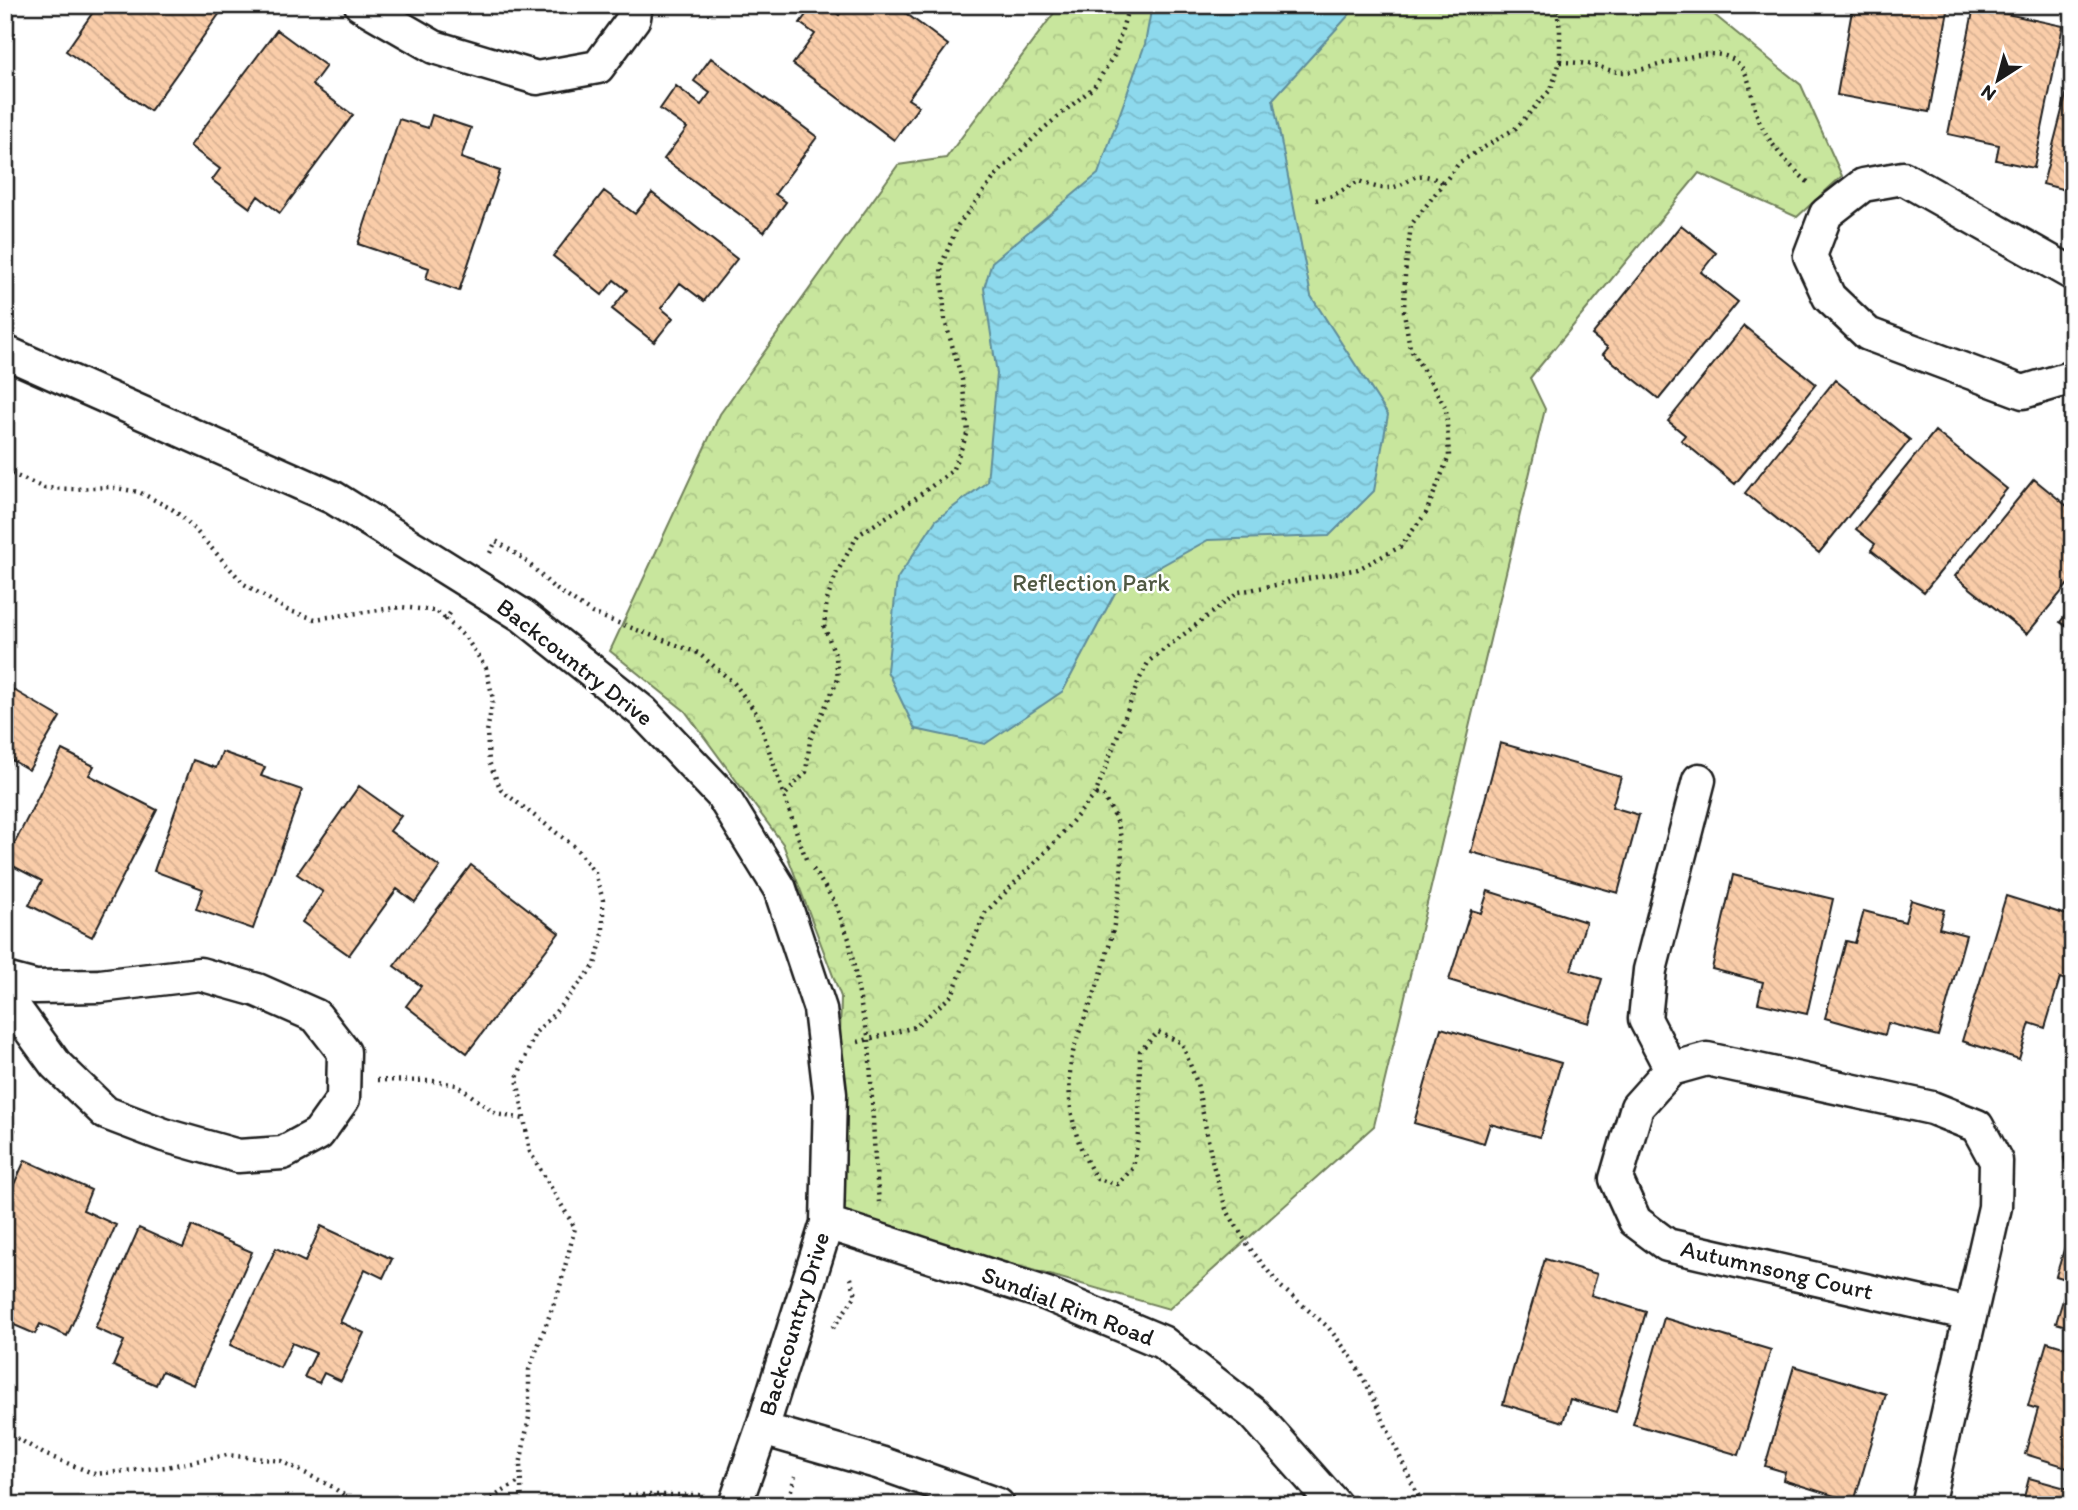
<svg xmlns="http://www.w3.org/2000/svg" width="2078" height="1510" font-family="Itim,sans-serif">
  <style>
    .park { fill: url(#park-crowns); stroke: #72815c; stroke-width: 2 }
    .water { fill: url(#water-waves); stroke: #608d99; stroke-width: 2 }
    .building { fill: url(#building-back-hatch); stroke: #1c1c1c; stroke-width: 2 }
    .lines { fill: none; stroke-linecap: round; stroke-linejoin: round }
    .street-casing { stroke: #1c1c1c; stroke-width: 37 }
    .path { stroke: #1c1c1c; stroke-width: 4.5; stroke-dasharray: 2 5; stroke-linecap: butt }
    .street { stroke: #fff; stroke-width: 32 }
    .labels { text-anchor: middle; stroke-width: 5; stroke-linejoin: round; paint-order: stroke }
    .park-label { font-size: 24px; fill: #505943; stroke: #fff }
    .street-label { font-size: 24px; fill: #1c1c1c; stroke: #fff }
  </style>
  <defs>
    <pattern id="park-crowns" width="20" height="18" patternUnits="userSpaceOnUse" patternTransform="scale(1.75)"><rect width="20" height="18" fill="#c8e69d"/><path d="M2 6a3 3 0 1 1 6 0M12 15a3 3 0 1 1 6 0" fill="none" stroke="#abc587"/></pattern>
    <pattern id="water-waves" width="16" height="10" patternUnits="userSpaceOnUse" patternTransform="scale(1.75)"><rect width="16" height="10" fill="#8dd9ed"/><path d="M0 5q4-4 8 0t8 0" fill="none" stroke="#79bacb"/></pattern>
    <pattern id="building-back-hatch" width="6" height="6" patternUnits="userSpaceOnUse" patternTransform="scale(1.75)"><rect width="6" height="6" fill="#facda9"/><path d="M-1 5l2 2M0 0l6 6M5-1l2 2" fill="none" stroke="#d6af91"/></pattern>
  </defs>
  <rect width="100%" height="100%" fill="#fff"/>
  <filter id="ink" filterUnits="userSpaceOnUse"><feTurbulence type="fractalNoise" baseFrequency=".0143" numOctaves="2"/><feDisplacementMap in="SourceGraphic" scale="14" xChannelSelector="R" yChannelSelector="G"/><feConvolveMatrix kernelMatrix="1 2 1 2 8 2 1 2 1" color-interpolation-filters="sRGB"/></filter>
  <g filter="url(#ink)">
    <!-- park -->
    <path class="park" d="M1060 5H1702L1801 85 1842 176 1797 217 1699 173 1530 378 1545 409 1374 1126 1169 1309 836 1214 841 997 783 844 685 711 610 651 720 414 898 165 946 158Z"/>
    <!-- water -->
    <path class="water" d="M1152 5H1358L1273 99 1311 296 1388 415 1374 491 1329 536 1208 540 1116 591 1063 691 985 744 915 729 887 671 897 579 936 520 987 482 997 374 984 288 992 262 1098 174 1145 44Z"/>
    <!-- building -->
    <path class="building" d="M98 5H225V6L150 111 66 51Z
      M813 5H826L839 15 847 5H895L948 45 908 99 919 106 894 140 793 64 815 34 800 23Z
      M1853 5H1949L1929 112 1837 95Z
      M1974 7 2063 26 2034 168 1996 160 1999 145 1948 134Z
      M277 30 326 66 312 85 353 115 280 213 258 196 250 208 212 180 220 169 190 146Z
      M711 58 817 137 775 194 786 202 764 232 664 159 687 128 660 109 676 86 701 105 710 93 694 81Z
      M2073 68V192L2043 184Z
      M432 115 471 128 461 158 500 171 459 291 426 279 429 268 358 244 399 119 428 128Z
      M604 191 635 214 652 193 737 259 704 301 680 283 661 308 673 318 654 342 612 309 627 290 614 280 602 295 553 256Z
      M1681 225 1716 253 1701 272 1738 302 1659 399 1603 354 1608 348 1592 335Z
      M1744 326 1816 384 1735 484 1681 440 1685 435 1668 421Z
      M1835 380 1910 440 1819 553 1745 493Z
      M1935 431 2007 489 1924 592 1871 550 1875 544 1856 529Z
      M2034 479 2073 511V578L2027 634 1955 576Z
      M2073 606V631L2060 622Z
      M5 685 60 717 29 770 12 760 5 772Z
      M1500 743 1621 777 1612 807 1639 815 1618 893 1471 852Z
      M62 750 94 766 89 775 157 810 92 937 29 905 42 881 5 862Z
      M222 752 265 767 261 776 302 790 253 929 196 909 203 889 154 871 193 760 216 768Z
      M359 786 401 816 390 831 440 867 415 902 397 889 349 955 302 922 323 892 297 874Z
      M471 865 559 933 467 1053 406 1006 421 986 394 966Z
      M1733 875 1833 899 1807 1014 1758 1003 1763 982 1712 969Z
      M1488 891 1586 922 1571 970 1602 979 1589 1023 1449 980 1471 910 1481 913Z
      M2006 896 2073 917 2072 982 2060 978 2045 1028 2030 1023 2019 1059 1962 1041Z
      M1911 900 1944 910 1939 928 1966 935 1938 1036 1888 1023 1885 1035 1825 1018 1846 941 1855 943 1864 911 1905 922Z
      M1441 1028 1561 1063 1540 1137 1490 1124 1484 1143 1414 1123Z
      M5 1125 15 1130 5 1151Z
      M2073 1155V1189L2064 1158Z
      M25 1160 91 1190 83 1210 116 1225 67 1336 40 1324 35 1334 5 1321V1204Z
      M2073 1220V1328L2056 1323 2069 1280 2056 1276Z
      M192 1226 252 1252 193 1385 162 1371 156 1385 113 1366 124 1341 95 1328 139 1228 183 1248Z
      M321 1226 392 1259 383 1278 365 1269 340 1322 364 1333 341 1381 324 1373 319 1383 304 1377 316 1353 292 1343 280 1368 230 1345 276 1248 305 1262Z
      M1545 1259 1597 1274 1591 1295 1646 1312 1616 1412 1570 1399 1563 1422 1503 1404Z
      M1664 1318 1771 1350 1739 1455 1633 1424Z
      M2047 1342 2073 1350V1469L2025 1454 2038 1409 2028 1406Z
      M1794 1366 1886 1394 1854 1502 1783 1480 1785 1472 1765 1466Z
      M2029 1478 2073 1490V1505H2022Z"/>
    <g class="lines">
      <defs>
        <path id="street" d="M361 5 434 47 537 78 598 67 634 18 636 5
          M2073 274 1903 178 1863 185 1826 214 1810 256 1829 297 1868 334 2023 392 2073 377
          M5 352 334 498 523 616 643 712 722 795 780 889 820 1009 830 1094 827 1223 762 1429 735 1505
          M5 979 35 987 100 986 200 974 257 990 316 1016 344 1052 343 1099 318 1134 283 1153 238 1156 164 1135 106 1113 56 1065 5 995
          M1671 1069 1645 1019 1650 970 1699 780
          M827 1223 1047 1294 1162 1342 1254 1414 1335 1505
          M762 1429 880 1463 998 1505
          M1927 1505 1995 1207 1996 1161 1977 1126 1932 1108 1707 1059 1671 1069 1637 1107 1616 1179 1635 1221 1667 1245 1970 1314"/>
      </defs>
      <!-- street casing -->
      <use href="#street" class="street-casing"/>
      <!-- path -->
      <path class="path" d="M1560 62C1571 62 1582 63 1592 65 1601 67 1610 71 1618 72 1653 75 1721 31 1744 71 1751 82 1752 100 1756 112 1765 140 1788 165 1810 184
        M1316 200 1332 196 1359 181C1367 184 1378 189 1387 188 1415 186 1409 165 1444 183
        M5 471 44 488 75 489 110 487 139 492 172 509 187 521 244 584 287 610 315 619 401 607 436 611 446 619
        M490 553 496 541 524 559 553 587 592 613 698 653 734 683 757 714 784 796
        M450 613 446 619 466 638 486 668 493 699 487 732 489 762 501 790 575 847 595 873 603 900V933L595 965 553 1015 535 1033 517 1078 530 1152 575 1228 559 1290 529 1370V1417L520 1465 522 1505
        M1096 794 1103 796C1108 805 1115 815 1118 824 1130 868 1111 949 1095 992 1086 1017 1071 1045 1070 1073 1067 1110 1077 1149 1097 1179L1118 1184 1133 1168 1139 1134 1140 1051 1158 1032 1182 1043 1197 1083 1213 1165 1226 1209 1249 1247 1280 1286 1328 1327 1352 1358 1369 1389 1416 1492 1425 1505
        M806 859 784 796 806 772 810 740 838 679 836 657 824 626 827 600 836 574 858 535 913 500 952 471 968 432 962 379 945 321 941 266 958 225 997 174 1043 129 1094 87 1115 54 1129 5
        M813 869 834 901 849 939 862 1011 869 1039 875 1160 879 1202
        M858 1042 915 1027 952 995 985 913 1053 844 1095 795 1139 680 1149 661 1239 592 1358 569 1400 547 1426 513 1449 456 1446 408 1410 348 1404 312 1405 274 1411 225 1460 162 1516 128 1551 89 1560 62V29L1556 5
        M377 1080 433 1081 457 1085 496 1114 524 1119
        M833 1328 856 1295 850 1275
        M5 1431 44 1454 95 1474 166 1467 227 1455 281 1461 331 1486 358 1505
        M479 1505 521 1481
        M602 1505 627 1495H700
        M777 1505 789 1497 795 1476"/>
      <!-- street -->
      <use href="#street" class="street"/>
    </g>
  </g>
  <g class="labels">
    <!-- park labels -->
    <g class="park-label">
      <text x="1091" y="591">Reflection Park</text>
    </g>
    <!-- street labels -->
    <g class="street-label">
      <text transform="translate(575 662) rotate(38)" y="8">Backcountry Drive</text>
      <text transform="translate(1777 1270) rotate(13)" y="8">Autumnsong Court</text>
      <text transform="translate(1068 1306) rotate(21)" y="8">Sundial Rim Road</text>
      <text transform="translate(794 1324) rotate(-73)" y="8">Backcountry Drive</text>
    </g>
  </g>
  <!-- margin -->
  <rect width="2078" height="1510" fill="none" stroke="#fff" stroke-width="28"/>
  <rect x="14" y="14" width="2050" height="1482" fill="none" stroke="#1c1c1c" stroke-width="2.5" filter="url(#ink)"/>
  <!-- north arrow -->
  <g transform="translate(1998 80) rotate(216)" stroke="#ffffff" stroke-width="5" paint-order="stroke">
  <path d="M0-5L12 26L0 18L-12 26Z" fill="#1c1c1c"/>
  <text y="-10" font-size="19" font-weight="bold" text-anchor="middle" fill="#1c1c1c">N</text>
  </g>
</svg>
